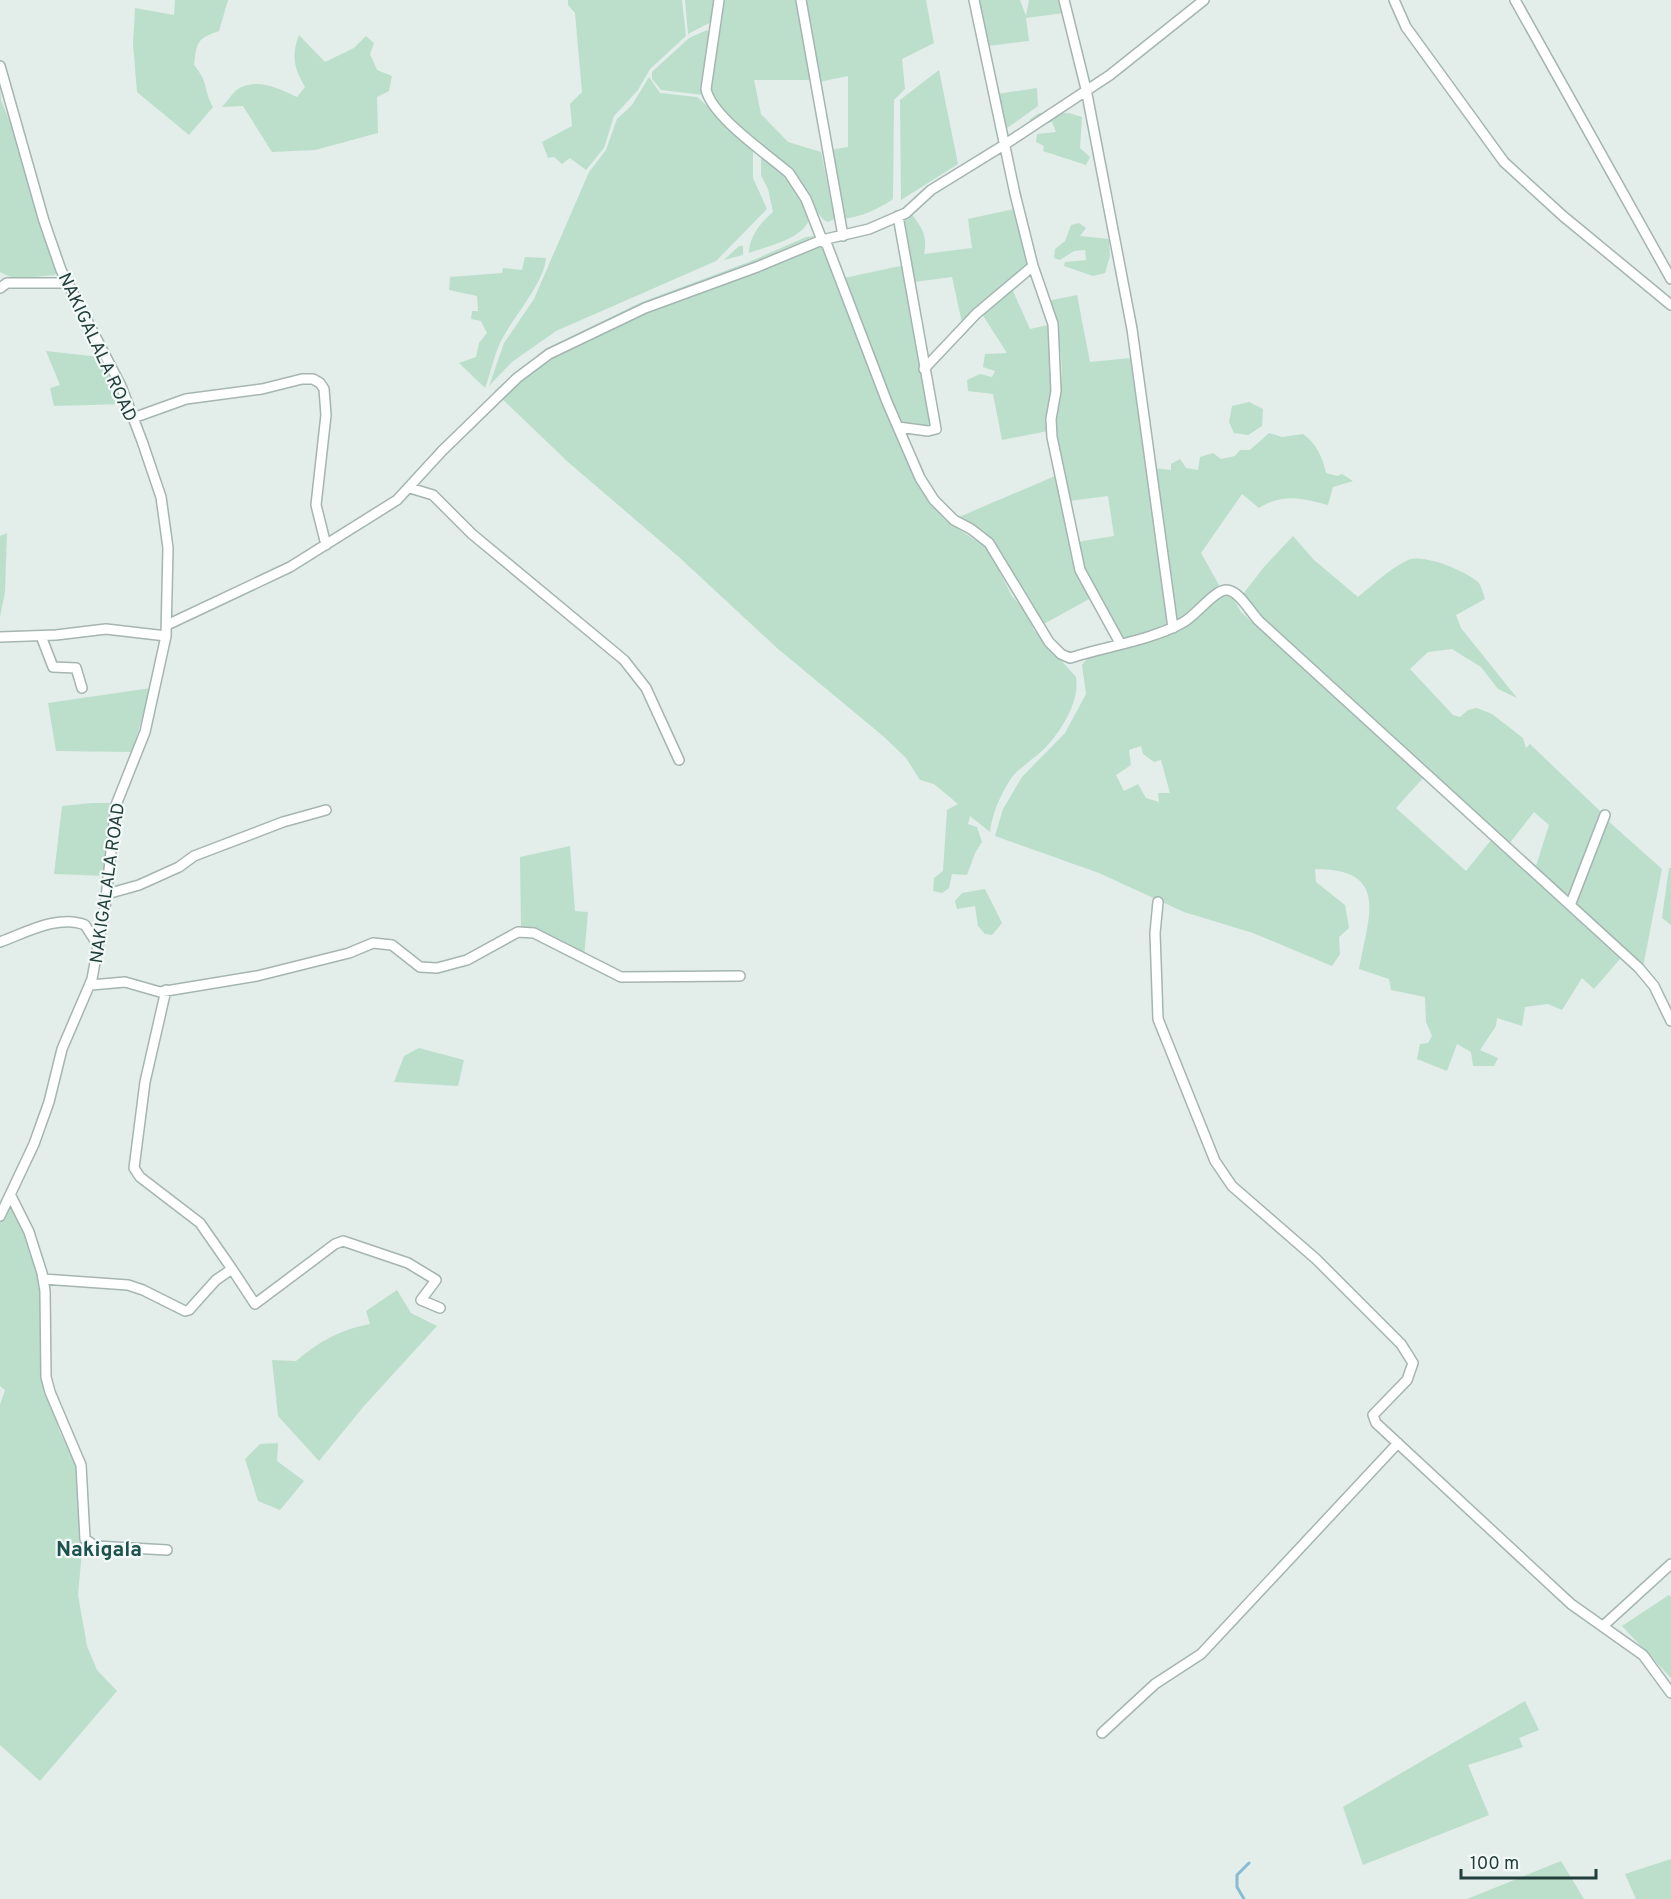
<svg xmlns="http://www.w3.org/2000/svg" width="1671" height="1899" font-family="Overpass,sans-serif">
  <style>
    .green { fill: #bbdfcb; fill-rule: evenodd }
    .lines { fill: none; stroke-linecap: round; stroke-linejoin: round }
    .stream { stroke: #89bbd3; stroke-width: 3 }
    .street-casing { stroke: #a5b5b2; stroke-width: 12 }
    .street { stroke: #fff; stroke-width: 9 }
    .labels { text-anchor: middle; stroke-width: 4.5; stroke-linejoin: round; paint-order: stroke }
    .street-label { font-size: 18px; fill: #223f3c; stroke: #f3f9f7 }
    .quarter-label { font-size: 21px; font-weight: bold; fill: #1d524e; stroke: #f3f9f7 }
  </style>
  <rect width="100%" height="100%" fill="#e3edea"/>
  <!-- green -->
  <path class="green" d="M175 0H228L219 31C196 39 197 42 194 65 209 83 203 89 213 107L189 135 137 92 133 44 135 8 174 15Z
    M568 0H682L686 36 650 69 638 90 614 116 604 148 586 170 570 158 562 164 554 157 548 158 542 142 572 126 570 104 582 92 575 13 568 5Z
    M685 0H715L713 21 688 34Z
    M723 0H797L811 80H754L761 114 788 142 821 152 835 219 828 222C816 218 803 183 792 171 772 149 713 117 710 86 708 57 724 28 723 0Z
    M805 0H926L934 43 902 59 905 89 894 100 893 199C879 209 860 217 843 219L830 150 848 147V76L819 82Z
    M979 0H1020L1026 16 1029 0H1060L1064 13 1026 18 1029 41 988 46Z
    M707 30 710 34 701 88 703 95 661 90 652 79V72L689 38Z
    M299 35 325 62 354 48 366 36 374 43 370 54 377 70 392 76 389 91 377 97 378 133 315 150 272 152 243 106 222 107C227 102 232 93 238 89 256 77 281 89 297 97L305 87C294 68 291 56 299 35Z
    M939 70 958 164 901 200 900 100Z
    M649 77 660 93 697 97 753 147V178L767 209 716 261 556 331 512 362 489 386 504 343 534 299 589 172 606 150 617 119 632 105Z
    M0 84 1 100 20 147 57 271 55 275 15 279 0 272Z
    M1037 88 1038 106 1003 131 997 94Z
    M1039 113H1069L1082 117 1080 148 1090 157 1086 165 1043 151 1044 146 1036 142 1037 134 1056 132 1052 122 1041 125 1029 120Z
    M761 155 793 184 810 216C806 239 767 246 749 253 749 237 761 222 773 212L768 189 761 175Z
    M1014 209 1029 261 1028 267 981 304 962 323 952 277 914 282 902 216 911 213C922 228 928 236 924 254L972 248 968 219Z
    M1079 223 1086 228 1080 236 1109 239 1110 256 1105 273 1093 276 1064 266 1065 262 1086 260 1085 250 1074 251 1060 260 1054 258 1055 249 1065 241 1071 225Z
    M815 236 822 244 919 487 945 520 988 549 1012 596 1026 612 1034 630 1076 677C1080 702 1061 731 1045 748 1034 759 1018 768 1010 780 1000 796 992 814 990 832L970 816 968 824 977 827 982 842 975 853 967 875 952 874 949 888 942 893 933 891 934 878 943 871 947 810 958 804 934 784 920 780 906 758 883 736 777 648 680 558 568 462 494 391 545 349 642 302 749 262 806 237Z
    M739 246H743V255L724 260Z
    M525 257 546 258C544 283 514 316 502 339 494 354 491 372 485 388L459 363 476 357 479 343 487 333 481 321 471 319 472 311H478L477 296 449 290 450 277 502 273 503 268 522 270Z
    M905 265 919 367 932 426 900 423 844 278Z
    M1012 289 1030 329 1048 325 1053 390 1048 431 1002 440 993 394 968 391 967 380 980 374 992 377 995 371 983 367 985 354 1007 353 982 314Z
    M1077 295 1090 362 1131 358 1169 626 1122 639 1083 565 1077 542 1114 536 1108 496 1069 501C1062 476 1056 450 1054 424 1054 414 1059 405 1060 396 1065 364 1059 331 1047 301Z
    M46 351 100 357 125 404 54 406 50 388 60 385Z
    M1249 402 1263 409 1262 426 1248 435 1234 433 1229 422 1232 406Z
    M1269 433 1282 437 1303 434C1316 443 1323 458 1326 473L1337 476 1342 474 1353 481 1333 487 1328 505C1302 498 1282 493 1259 508L1242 494 1201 553 1219 585 1202 606 1175 624 1154 468 1171 470V464L1180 459 1186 468 1198 470 1200 457 1213 453 1221 459 1235 456 1240 450H1250Z
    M1055 476 1071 554 1091 598 1042 625 1002 553 984 531 959 517Z
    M7 533 5 592 0 617V536Z
    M1293 536 1314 560 1358 597C1374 584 1389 569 1408 560 1423 553 1466 571 1478 582 1482 587 1483 594 1485 599L1456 615 1461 628 1517 698 1498 689 1481 667 1452 649 1428 652 1410 669 1453 715 1460 717 1468 710 1477 708 1492 714 1523 738 1526 748 1530 744 1600 811 1571 891 1565 896 1561 895 1536 866 1549 825 1534 812 1509 844 1254 612 1243 594 1264 567Z
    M1224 595 1233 598 1241 612 1424 777 1396 808 1466 871 1492 839C1533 881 1578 919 1620 959L1594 989 1582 978 1562 1010 1548 1004 1525 1007 1522 1026 1497 1018 1496 1026 1480 1050 1498 1058 1494 1066H1473L1471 1052 1457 1044 1447 1071 1417 1059 1420 1044 1428 1043 1432 1036 1426 1022 1425 997 1391 990 1389 979 1359 969C1368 917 1391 869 1315 869L1316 882 1345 905 1349 928 1339 937 1340 954 1332 966 1253 933 1184 912 1099 873 995 836 1003 809 1022 777 1065 733 1086 694 1082 665 1088 658 1184 628ZM1141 746 1143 754 1154 762 1161 760 1170 793H1158L1159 802 1146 798 1138 784 1124 791 1116 775 1131 765 1129 750Z
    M151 688 132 752 56 751 48 703Z
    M92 803H113L106 876 54 874 62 806Z
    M1607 820 1662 869 1643 967 1575 902Z
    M570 846 575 911 588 912 584 958 521 929 520 857Z
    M1669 868H1671V925L1662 918Z
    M985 889 1002 923 992 935 985 934 978 926 975 906 957 909 955 901 962 893Z
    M419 1048 464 1060 458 1086 394 1082 404 1056Z
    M10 1206 39 1267 45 1382 60 1433 74 1459 78 1460 83 1539 78 1595 87 1646 97 1670 117 1691 40 1781 0 1745V1405L5 1390 0 1386V1221Z
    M397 1290 411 1313 437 1326 364 1406 319 1461 278 1416 272 1360 296 1361C318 1342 341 1329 370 1324L366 1311Z
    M278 1443 277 1461 304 1481 280 1510 258 1501 245 1459 260 1444Z
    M1669 1595 1671 1597V1678L1622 1626Z
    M1525 1701 1539 1730 1519 1738 1523 1747 1468 1765 1489 1815 1363 1865 1343 1807Z
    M1671 1859V1899H1636L1625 1874Z
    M1561 1861 1584 1899H1467Z"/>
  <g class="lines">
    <!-- stream -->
    <path class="stream" d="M1244 1899 1237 1887V1875L1249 1863"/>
    <defs>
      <path id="street" d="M719 0 706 89C711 116 767 154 789 173L806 199 822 240 827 245 887 402 920 478 934 500 954 520 971 529 989 543 1049 642 1061 654 1070 658C1106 646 1149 641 1182 623 1195 617 1214 590 1226 590 1239 590 1250 612 1259 621L1639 968 1654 986 1671 1021
        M801 0 843 236
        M974 0 1015 194 1033 266 1053 324 1056 391 1051 419 1052 437 1080 570 1120 643
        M1064 0 1086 89 1132 329 1173 628
        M1394 0 1406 27 1504 162 1563 216 1671 305
        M1515 0 1671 279
        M0 66 44 221 61 270 121 386 142 441 161 497 168 548 166 636 145 732 116 805 105 907 92 979 62 1049 49 1102 34 1144 0 1216
        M0 288 7 283H66
        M924 369 976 314 1033 266
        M133 418 186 399 262 389 302 379H313L320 383 324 389 326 415 316 505 326 545
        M898 427 928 431 936 429 898 216
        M410 488 433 495 472 534 624 660 646 688 679 760
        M167 625 290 567 397 500 442 451 517 378 549 354 645 308 757 267 822 240 869 229 906 213 931 190 1004 145 1110 75 1204 0
        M41 636 53 667 76 668 82 688
        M0 637 56 635 106 629 166 636
        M107 894 139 885 179 867 194 856 283 822 326 810
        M1158 902 1155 933 1158 1019 1215 1161 1232 1186 1316 1259 1401 1344 1413 1363 1407 1380 1373 1415 1376 1423 1571 1604 1643 1655 1671 1693
        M1571 903 1605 815
        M0 942C25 933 59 914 85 925L98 945
        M91 985 125 982 160 992 257 976 349 953 373 943 392 945 420 967 437 968 467 960 518 932 534 933 621 977 740 976
        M166 990 145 1082 134 1168 140 1177 200 1223 232 1269
        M11 1196 29 1232 42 1273 45 1291 46 1377 50 1392 81 1465 85 1539 95 1546 167 1550
        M43 1279 128 1285 143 1290 185 1311 189 1310 216 1280 232 1269 255 1304 335 1244 343 1241 408 1263 436 1280 421 1300 440 1308
        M1603 1626 1671 1564
        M1102 1733 1155 1684 1201 1654 1398 1443"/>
    </defs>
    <!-- street casing -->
    <use href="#street" class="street-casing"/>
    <!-- street -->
    <use href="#street" class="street"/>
  </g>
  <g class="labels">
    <!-- street labels -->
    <g class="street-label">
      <text transform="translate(98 347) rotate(65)" y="6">NAKIGALALA ROAD</text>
      <text transform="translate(107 883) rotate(-82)" y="6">NAKIGALALA ROAD</text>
    </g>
    <!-- quarter labels -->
    <g class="quarter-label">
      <text x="99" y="1556">Nakigala</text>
    </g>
  </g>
  <!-- scale -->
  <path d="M1461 1869v9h135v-9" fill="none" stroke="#223f3c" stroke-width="3"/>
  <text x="1470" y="1869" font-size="18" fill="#223f3c" stroke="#f3f9f7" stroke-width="4.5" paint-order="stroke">100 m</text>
</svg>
